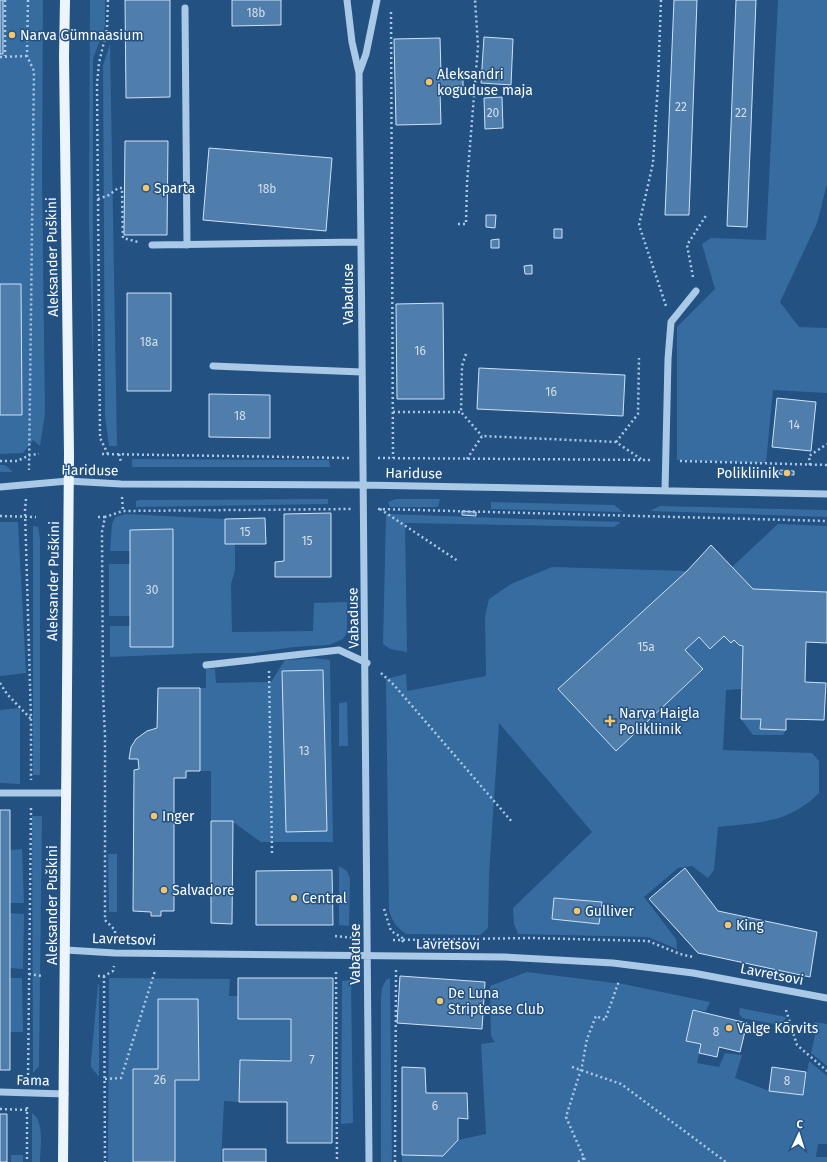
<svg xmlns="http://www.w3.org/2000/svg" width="827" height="1162" font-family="'Fira Sans',sans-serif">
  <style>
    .green { fill: #376ca0 }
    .building { fill: #507eac; stroke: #cee2f6 }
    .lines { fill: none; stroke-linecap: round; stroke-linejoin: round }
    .path { stroke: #aac9e7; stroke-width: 2.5; stroke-dasharray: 2 3; stroke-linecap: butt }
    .minor { stroke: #aac9e7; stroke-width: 7 }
    .major { stroke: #ecf4fd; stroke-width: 10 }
    .poi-dot { fill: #f3c56d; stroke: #235182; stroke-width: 1.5 }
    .labels { text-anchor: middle; stroke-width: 3; stroke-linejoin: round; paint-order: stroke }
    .number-label { font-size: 12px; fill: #d3dfea }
    .poi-label { font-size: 14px; fill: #fff; stroke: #235182; text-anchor: start }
    .street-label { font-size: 14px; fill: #fff; stroke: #235182 }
  </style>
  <rect width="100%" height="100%" fill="#235182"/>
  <!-- green -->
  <path class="green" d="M0 0H43L42 177 45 414 40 446 33 440 23 453 0 454Z
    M90 0H105V26L93 59V364L89 221Z
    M778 0H827V184L817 223 780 302 799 327 827 328V393L773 390 766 463 677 460V327L715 289 702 244 711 238 766 240Z
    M110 44 117 446H109L105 416 103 65Z
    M132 459 329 460 330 467H132Z
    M0 465H5L13 472H0Z
    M328 499V504L136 507V501L139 500Z
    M396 499H440L438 507H390L388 502Z
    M491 502 614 505 623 512 491 509Z
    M660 506 827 510V517L650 511Z
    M126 514 225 519V544H235V570L231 584 232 632 313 631 314 603 347 602V633L343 639 329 645 294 647 252 653H206L110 657V626H130L172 529 130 530V551H110L112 524 115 517Z
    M386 514 621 522 614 527 405 523 407 652 390 649 383 644Z
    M0 522H18L26 673 0 676Z
    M778 524 827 526V592L753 589 732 567Z
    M33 526 38 527 40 539V775H33Z
    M109 564H130V616H109Z
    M552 567 687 571 558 689 616 751 703 670 685 650 699 637 710 649 724 636 731 643 734 640 739 645 743 646 742 689 726 690 723 750 812 753 819 761V793C790 823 757 823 718 827L714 870 708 878 692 866 678 868 644 897 676 939 677 949 648 937 518 934 514 924 513 908 592 832 499 723 489 875 488 928 480 935 406 934C396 927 392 921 389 910L386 679 406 674 407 691 486 676 485 616 489 599 511 584Z
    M314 658 330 660 333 842H261L233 822 211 821V771H200V688H206V669H215L216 683 271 682 285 660Z
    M347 702 348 746H339V703Z
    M20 708V784L0 783V710Z
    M741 719H761V729L786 730 783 735H753Z
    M32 816H42L39 1066 33 1073Z
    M22 849 24 903H10V850Z
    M108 854H117V912H109Z
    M339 866 347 871 350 879 349 926 339 925Z
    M10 913 24 914 23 969 10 968Z
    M527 972 623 984 710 1002 706 1011 693 1010 686 1040 701 1044 697 1063 719 1067 725 1053 742 1055 735 1078 769 1091 803 1095 809 1061 827 1076V1144H818L816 1157H827V1162H402V1155L443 1156 458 1140 486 1134 481 1044 495 1042 491 1036 490 986Z
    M10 978H22L23 1032H10Z
    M109 978 230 979 229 996H238L291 1019V1061L240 1060 239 1102 224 1101 221 1162H108Z
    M390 978 392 1162H381V998L382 988 386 980Z
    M351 980 353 1123 341 1124 342 981Z
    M98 984 99 985V1077L91 1067V1061Z
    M740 1008 786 1017 784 1022 774 1024 742 1018 739 1013Z
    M815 1022 827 1024V1066L811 1053 815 1035Z
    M32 1113C45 1121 40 1149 40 1162H32Z
    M11 1155H23V1162H11Z"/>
  <!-- building -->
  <path class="building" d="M0 0H3V54H0Z
    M125 0H170V97L126 98Z
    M232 0H281V25L232 26Z
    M674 0H697L689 215H665Z
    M736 0H756L747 227 727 226Z
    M484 37 513 39 511 85 481 83Z
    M440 38 441 73 463 72V91L440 92 441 124 396 125 394 39Z
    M502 97 503 128 485 129 484 98Z
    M125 141H168L167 235H124Z
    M209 148 332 158 326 231 203 220Z
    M486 215H496L495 228 486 227Z
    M554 229H562V238H554Z
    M499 239V248H491V240Z
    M532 265V274H525L524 266Z
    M0 284H21L22 415H0Z
    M127 293H171V391H127Z
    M443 303 444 399H397L396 304Z
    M479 368 625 375 623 416 477 409Z
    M209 394 270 395V438L209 437Z
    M777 398 816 402 811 451 772 447Z
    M779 470 794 471V475L779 474Z
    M462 511 476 512V516L462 515Z
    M331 513V577H275V562L284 561V514Z
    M265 518 266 544H225V519Z
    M173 529V647H130V530Z
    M711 545 753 589 827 592V643L806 642 805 682 826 683 824 720 786 719V730L760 729 761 719H741L743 646 739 645 734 640 731 643 724 636 710 649 699 637 685 650 703 669 616 751 558 689 687 571Z
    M323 670 327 831 286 832 282 671Z
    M158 688H200V771H186V778H174V911H161V916H151V912L133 911 134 770 139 769 138 759H129L131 747 136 739 147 731 157 728Z
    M0 810H10V1070H0Z
    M211 821H233L232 924 211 923Z
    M685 868 718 911 817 932 810 977 698 953 649 899Z
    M332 870 333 925H256V871Z
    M554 898 602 902 599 924 552 919Z
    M400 976 485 982 482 1029 397 1023Z
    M238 978H333L332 1143H287V1102H239L240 1060 291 1061V1019H238Z
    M158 999H198L199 1080H175V1162H133V1069H158Z
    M693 1010 747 1023 740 1052 719 1047 717 1057 699 1053 701 1044 686 1041Z
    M402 1067 425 1068 426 1093H467L468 1119 458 1118V1140L443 1156 402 1155Z
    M772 1067 806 1072 803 1095 769 1091Z
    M0 1114H7V1162H0Z
    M223 1149H266V1162H223Z"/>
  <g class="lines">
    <!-- path -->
    <path class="path" d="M5 0V56
      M28 0 27 56 34 71 29 470
      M108 0 107 29 99 63 97 84 100 438 108 454
      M661 0 658 82 653 163 639 225 666 306
      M391 12 393 458
      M0 57 27 56
      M98 199 109 195 118 188H122L123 238 138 242
      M458 224H466L467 183 478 46 475 0
      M693 277 687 245 707 214
      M466 354 462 366 461 412 482 436
      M393 412H461
      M616 442 638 414 639 358
      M102 454 349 458
      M119 454 121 462
      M378 458 651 460
      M467 459 482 436 616 442 641 459
      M0 461H17L30 455 39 454
      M680 461 827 465
      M810 465 809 456 827 444
      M122 497 123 511
      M26 499 25 510 31 720V780
      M378 509 827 521
      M380 509 458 561
      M0 516 36 517
      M98 517H105
      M269 671 272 853
      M381 673 394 685 513 823
      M0 683 7 694 31 719
      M384 909 391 931 404 939 402 942
      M335 936 354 938
      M115 938V930L105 920V736L103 693 102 532 105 517 123 511 351 509
      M393 940 533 938 648 941 680 954 693 957
      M336 972 337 1162
      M29 974 43 976
      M98 976H104L113 971 114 966
      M104 976 105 1162
      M786 1010 797 1045 827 1071
      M572 1067 621 1084 726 1162
      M105 1079 121 1078 155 971
      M28 1080 31 807
      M27 1107V1162
      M0 1109 27 1110
      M584 1158 586 1162
      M395 1162 396 970
      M578 1162 584 1158 566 1117 582 1066 587 1039 596 1016 605 1020 619 981"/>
    <!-- minor -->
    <path class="minor" d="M347 0 352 42 359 73C363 436 368 799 369 1162
      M185 8 187 245
      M359 73 366 54 377 0
      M152 245 361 242
      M213 366 362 372
      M0 487 68 481 121 484 363 485 827 494
      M665 491 668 359 671 322 696 291
      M206 665 339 650 367 663
      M0 793H66
      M66 950 115 953 504 957 613 963 693 973 827 998
      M0 1092 65 1094"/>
    <!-- major -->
    <path class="major" d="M63 1162 69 454 64 56 65 0"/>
  </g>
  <!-- markers -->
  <g class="poi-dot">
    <circle cx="12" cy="35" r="4"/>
    <circle cx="429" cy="82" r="4"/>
    <circle cx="146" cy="188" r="4"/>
    <circle cx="787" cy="473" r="4"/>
    <path d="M608 715h4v4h4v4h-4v4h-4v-4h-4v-4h4z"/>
    <circle cx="154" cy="816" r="4"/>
    <circle cx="164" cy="890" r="4"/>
    <circle cx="294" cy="898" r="4"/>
    <circle cx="577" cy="911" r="4"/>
    <circle cx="728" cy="925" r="4"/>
    <circle cx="440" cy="1001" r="4"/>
    <circle cx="729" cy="1028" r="4"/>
  </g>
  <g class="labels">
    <!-- number labels -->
    <g class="number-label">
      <text x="256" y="17">18b</text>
      <text x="681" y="111">22</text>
      <text x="493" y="117">20</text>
      <text x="741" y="117">22</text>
      <text x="267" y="193">18b</text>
      <text x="149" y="346">18a</text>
      <text x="420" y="355">16</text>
      <text x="551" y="396">16</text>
      <text x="240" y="420">18</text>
      <text x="794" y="429">14</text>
      <text x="245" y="536">15</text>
      <text x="307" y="545">15</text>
      <text x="152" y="594">30</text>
      <text x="646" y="651">15a</text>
      <text x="304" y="755">13</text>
      <text x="716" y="1036">8</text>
      <text x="312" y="1064">7</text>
      <text x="160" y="1084">26</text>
      <text x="787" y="1085">8</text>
      <text x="435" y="1110">6</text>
    </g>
    <!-- poi labels -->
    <g class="poi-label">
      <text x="20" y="40">Narva Gümnaasium</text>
      <text x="437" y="79">Aleksandri<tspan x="437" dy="16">koguduse maja</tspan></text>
      <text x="154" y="193">Sparta</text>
      <text x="779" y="478" text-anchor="end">Polikliinik</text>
      <text x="619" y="718">Narva Haigla<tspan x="619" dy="16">Polikliinik</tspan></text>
      <text x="162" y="821">Inger</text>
      <text x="172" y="895">Salvadore</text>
      <text x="302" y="903">Central</text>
      <text x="585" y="916">Gulliver</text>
      <text x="736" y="930">King</text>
      <text x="448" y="998">De Luna<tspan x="448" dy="16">Striptease Club</tspan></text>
      <text x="737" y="1033">Valge Kõrvits</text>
    </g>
    <!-- street labels -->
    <g class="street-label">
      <text transform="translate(52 257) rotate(-91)" y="5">Aleksander Puškini</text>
      <text transform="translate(348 294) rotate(-90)" y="5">Vabaduse</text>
      <text transform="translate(90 470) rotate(1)" y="5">Hariduse</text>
      <text transform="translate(414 473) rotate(1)" y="5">Hariduse</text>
      <text transform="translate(53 581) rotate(-89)" y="5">Aleksander Puškini</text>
      <text transform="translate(353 618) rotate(-91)" y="5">Vabaduse</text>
      <text transform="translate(52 905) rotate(-90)" y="5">Aleksander Puškini</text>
      <text transform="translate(124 939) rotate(2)" y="5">Lavretsovi</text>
      <text transform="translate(448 944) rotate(1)" y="5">Lavretsovi</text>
      <text transform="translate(355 954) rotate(-90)" y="5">Vabaduse</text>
      <text transform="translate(772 974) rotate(11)" y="5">Lavretsovi</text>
      <text transform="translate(33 1080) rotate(1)" y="5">Fama</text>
    </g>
  </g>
  <!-- north arrow -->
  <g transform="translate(799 1134) rotate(4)" stroke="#235182" stroke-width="3" paint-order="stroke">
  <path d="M0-3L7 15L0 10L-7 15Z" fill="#ffffff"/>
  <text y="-6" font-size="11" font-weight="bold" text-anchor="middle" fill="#ffffff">С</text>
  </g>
</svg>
